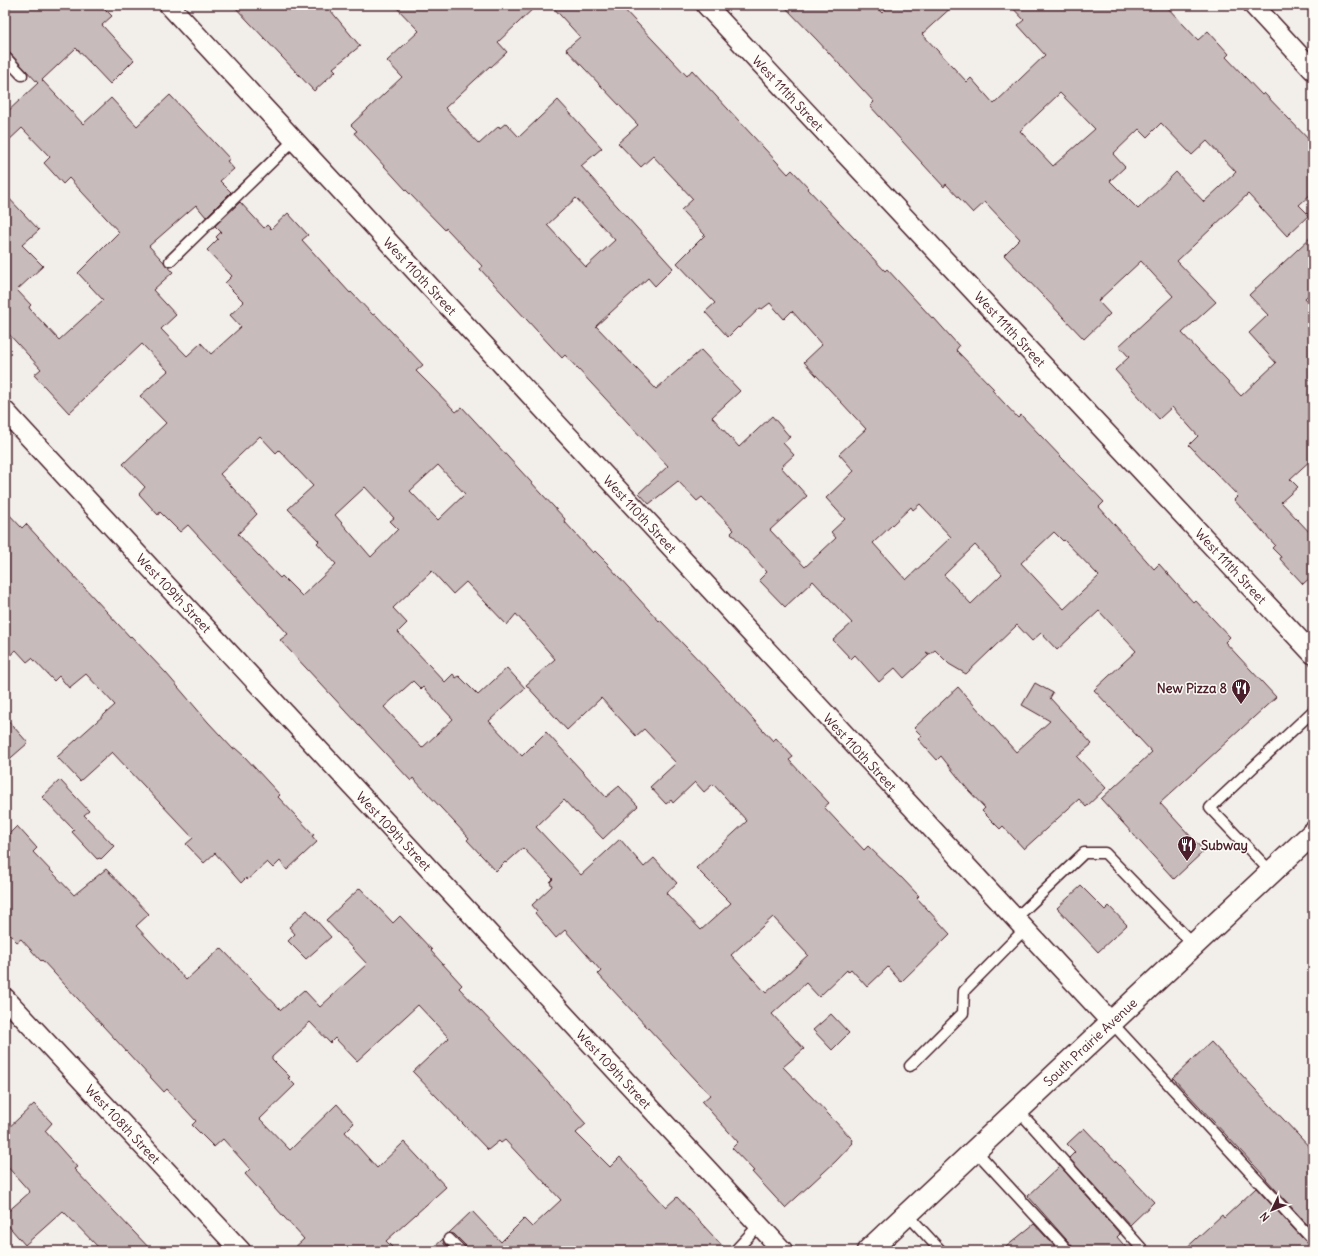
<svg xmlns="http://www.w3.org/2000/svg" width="1318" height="1256" font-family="Delius,sans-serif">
  <rect width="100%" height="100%" fill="#f2efeb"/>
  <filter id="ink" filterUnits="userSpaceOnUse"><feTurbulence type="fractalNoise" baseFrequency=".025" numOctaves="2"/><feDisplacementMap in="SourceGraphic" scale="8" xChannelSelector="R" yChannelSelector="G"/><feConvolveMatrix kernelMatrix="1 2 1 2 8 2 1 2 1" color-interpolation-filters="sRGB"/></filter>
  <g filter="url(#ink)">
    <!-- building -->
    <g fill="#c8bbbb" stroke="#4a1f2b" fill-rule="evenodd">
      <path d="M 5,5 L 101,5 L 112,16 L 102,25 L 134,60 L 110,84 L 76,48 L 42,80 L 83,124 L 111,98 L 137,126 L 170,95 L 230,159 L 227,161 L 234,169 L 220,181 L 231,192 L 206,217 L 196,205 L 149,246 L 173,272 L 153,290 L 176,315 L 161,329 L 187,356 L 201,343 L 211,354 L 241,327 L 230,315 L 244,302 L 225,283 L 232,276 L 207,250 L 218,239 L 216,237 L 221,232 L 215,226 L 240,202 L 264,228 L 267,225 L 271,229 L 288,213 L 308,235 L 302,240 L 350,293 L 351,292 L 373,315 L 375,314 L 423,365 L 416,371 L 430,385 L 456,412 L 462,407 L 565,519 L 564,521 L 593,553 L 595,551 L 609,565 L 608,565 L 659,621 L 660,620 L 713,675 L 773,741 L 776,738 L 793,757 L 789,760 L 829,803 L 824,807 L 864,850 L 868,846 L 900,877 L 901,877 L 919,896 L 917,898 L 950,934 L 901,982 L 888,967 L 867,987 L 851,969 L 848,972 L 847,970 L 819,997 L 806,983 L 772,1014 L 804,1049 L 783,1067 L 853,1140 L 852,1142 L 853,1143 L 836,1161 L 785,1208 L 752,1172 L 754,1171 L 732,1148 L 738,1142 L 702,1102 L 710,1095 L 598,974 L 601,971 L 565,930 L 556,938 L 535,913 L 537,911 L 532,905 L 552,886 L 550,882 L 553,879 L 523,848 L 506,863 L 505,862 L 496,871 L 467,840 L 469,838 L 413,778 L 411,781 L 280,640 L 288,634 L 188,525 L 180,532 L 160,512 L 158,515 L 139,494 L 145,487 L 123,464 L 166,423 L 140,396 L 168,371 L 142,344 L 69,413 L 34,375 L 41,369 L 5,330 L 5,194 L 39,230 L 22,245 L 43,266 L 17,290 L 31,305 L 29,307 L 30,309 L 59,340 L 103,300 L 78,273 L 119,232 L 69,178 L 63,184 L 44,163 L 50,157 L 22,128 L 5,144 L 5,114 L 38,83 L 5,48 ZM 260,436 L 276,453 L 279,450 L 313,486 L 288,509 L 319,541 L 317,543 L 336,564 L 302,596 L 282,576 L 280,578 L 238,534 L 257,514 L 220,474 ZM 438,465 L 465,494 L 438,520 L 410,491 ZM 365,487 L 394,518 L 390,521 L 398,529 L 371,557 L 335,515 ZM 432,571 L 453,594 L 466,582 L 507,625 L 516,614 L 555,659 L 526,685 L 567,730 L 601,698 L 636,736 L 644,729 L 676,763 L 650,787 L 666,804 L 671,800 L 673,803 L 695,782 L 704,792 L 713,784 L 747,821 L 696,868 L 731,903 L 701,930 L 666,893 L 677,883 L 654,858 L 644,867 L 620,839 L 581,875 L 536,827 L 564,800 L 576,813 L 577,812 L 603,839 L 638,806 L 619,786 L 606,797 L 546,732 L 522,756 L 489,721 L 525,688 L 507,668 L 478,695 L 459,676 L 456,678 L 453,674 L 445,682 L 398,632 L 407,623 L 393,608 ZM 413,681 L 421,689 L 423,687 L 453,719 L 422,748 L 384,707 ZM 773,917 L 808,955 L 766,993 L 731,955 Z"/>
      <path d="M 233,5 L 326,5 L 360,46 L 333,68 L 336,71 L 314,91 Z"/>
      <path d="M 394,5 L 537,5 L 498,42 L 507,52 L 491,67 L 490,66 L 445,108 L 479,144 L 499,126 L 500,128 L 506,123 L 519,137 L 558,100 L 602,148 L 581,166 L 673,268 L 655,286 L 648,278 L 596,326 L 656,389 L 701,350 L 740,391 L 712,417 L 739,447 L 772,416 L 790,437 L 783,443 L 794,455 L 781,467 L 807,496 L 770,530 L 805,567 L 836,538 L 831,532 L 845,519 L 826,498 L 854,471 L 839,454 L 866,429 L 804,362 L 822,345 L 792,311 L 784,319 L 770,303 L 762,309 L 760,308 L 739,328 L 738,327 L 728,337 L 705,312 L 715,303 L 677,263 L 705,235 L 681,210 L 693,199 L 653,156 L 641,167 L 618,143 L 638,125 L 566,49 L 580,37 L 551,5 L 620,5 L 687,76 L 692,70 L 788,174 L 792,170 L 809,188 L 808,189 L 885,271 L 887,269 L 933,319 L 934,318 L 959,346 L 956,350 L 994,389 L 992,390 L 1018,418 L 1021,415 L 1104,502 L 1099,507 L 1154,569 L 1159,564 L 1193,602 L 1195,600 L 1230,637 L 1225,642 L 1276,697 L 1160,803 L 1204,851 L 1174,879 L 1101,799 L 1152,752 L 1094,690 L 1136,651 L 1099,611 L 1057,650 L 1041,633 L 1032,641 L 1017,625 L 966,674 L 949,664 L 935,650 L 930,654 L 926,652 L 929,655 L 904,678 L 895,668 L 879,682 L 855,655 L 851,659 L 833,640 L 852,623 L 813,581 L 785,607 L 759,580 L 767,572 L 731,533 L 734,530 L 702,497 L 697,501 L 678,481 L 649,504 L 639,493 L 668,466 L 565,355 L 562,358 L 480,269 L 482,266 L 446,228 L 445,230 L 406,190 L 354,133 L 357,131 L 351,125 L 402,77 L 387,61 L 419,31 ZM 576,198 L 615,240 L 586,267 L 547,225 ZM 920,504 L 951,537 L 906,580 L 873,543 L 911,507 L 913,510 ZM 1054,532 L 1063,541 L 1064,540 L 1099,576 L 1064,609 L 1021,563 ZM 975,545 L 1002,574 L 971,604 L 944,575 Z"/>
      <path d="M 783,5 L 874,5 L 882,13 L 890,5 L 954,5 L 922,34 L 967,82 L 971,78 L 994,104 L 1045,55 L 1018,25 L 1024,20 L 1010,5 L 1165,5 L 1198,40 L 1208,31 L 1229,54 L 1226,57 L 1262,95 L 1264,93 L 1313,144 L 1313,192 L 1299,205 L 1309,215 L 1287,236 L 1248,194 L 1177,261 L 1216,302 L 1182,333 L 1241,396 L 1276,363 L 1249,333 L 1268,315 L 1249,295 L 1313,235 L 1313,291 L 1305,298 L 1313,307 L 1313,458 L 1290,479 L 1298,487 L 1281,502 L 1313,536 L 1313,575 L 1303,584 L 1280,559 L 1281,557 L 1272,548 L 1275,545 L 1234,500 L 1238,496 L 1189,445 L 1198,436 L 1172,407 L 1159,419 L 1115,370 L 1129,357 L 1119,346 L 1173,296 L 1141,261 L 1098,301 L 1110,314 L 1084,339 L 1004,255 L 1020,239 L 985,202 L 973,213 L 946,184 L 944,187 L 870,106 L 874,102 L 817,40 ZM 1060,93 L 1095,129 L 1053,166 L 1020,131 ZM 1161,123 L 1192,155 L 1207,141 L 1236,172 L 1204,202 L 1176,172 L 1138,209 L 1110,181 L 1125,167 L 1113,154 L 1139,129 L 1147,137 Z"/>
      <path d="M 5,510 L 22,528 L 26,524 L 130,637 L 131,636 L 166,673 L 208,722 L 233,749 L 235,748 L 244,756 L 280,795 L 278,797 L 314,835 L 312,836 L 317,842 L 287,870 L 280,861 L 273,868 L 267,862 L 247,880 L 246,878 L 241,883 L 215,853 L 204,863 L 186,844 L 193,838 L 112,752 L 80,781 L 57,757 L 115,705 L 86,674 L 69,688 L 59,676 L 54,681 L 32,658 L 27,662 L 16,650 L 5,660 Z"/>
      <path d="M 1035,683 L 1053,693 L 1050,698 L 1092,744 L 1077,757 L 1106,788 L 1086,807 L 1079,799 L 1024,849 L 1003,826 L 1000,829 L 982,811 L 985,808 L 969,791 L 941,756 L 937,760 L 918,739 L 922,736 L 914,728 L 958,687 L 1016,752 L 1050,721 L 1022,705 Z"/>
      <path d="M 5,717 L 28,743 L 5,763 Z"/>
      <path d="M 60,780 L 89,811 L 84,815 L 114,846 L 101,859 L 100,858 L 97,859 L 72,832 L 74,830 L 42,797 Z"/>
      <path d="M 17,826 L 37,848 L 33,852 L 74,895 L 106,869 L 149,914 L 136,926 L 186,980 L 221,948 L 281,1010 L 304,990 L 320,1007 L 367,964 L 326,920 L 360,888 L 393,923 L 400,916 L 432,950 L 431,951 L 462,985 L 459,988 L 538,1071 L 586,1124 L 576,1133 L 610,1167 L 620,1157 L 666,1207 L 677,1197 L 727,1251 L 467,1251 L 466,1246 L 454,1234 L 449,1233 L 472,1211 L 501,1242 L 524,1219 L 532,1227 L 561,1200 L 505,1140 L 501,1143 L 499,1141 L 488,1150 L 413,1072 L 449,1038 L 418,1005 L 357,1061 L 335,1038 L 330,1043 L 310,1022 L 272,1057 L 272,1059 L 290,1077 L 288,1078 L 295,1085 L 260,1119 L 290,1150 L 337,1104 L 354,1123 L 345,1132 L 377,1168 L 404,1142 L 446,1187 L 386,1241 L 396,1251 L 291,1251 L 304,1239 L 245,1174 L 250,1169 L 223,1139 L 214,1147 L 192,1125 L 196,1121 L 167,1089 L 164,1092 L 42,960 L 41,961 L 21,939 L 17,942 L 5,930 L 5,838 Z"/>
      <path d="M 1081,886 L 1105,910 L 1109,906 L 1127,925 L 1098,952 L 1057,908 Z"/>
      <path d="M 307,910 L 331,937 L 306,959 L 288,941 L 295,934 L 289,927 Z"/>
      <path d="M 831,1014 L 849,1033 L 832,1050 L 813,1030 Z"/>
      <path d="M 1211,1042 L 1313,1151 L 1313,1231 L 1266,1179 L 1266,1178 L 1173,1078 Z"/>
      <path d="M 34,1104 L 52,1123 L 45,1131 L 77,1167 L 74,1169 L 152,1251 L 102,1251 L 63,1211 L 25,1245 L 5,1222 L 5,1214 L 30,1192 L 5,1164 L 5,1131 Z"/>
      <path d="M 1084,1128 L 1154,1202 L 1130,1225 L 1069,1158 L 1075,1152 L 1067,1144 Z"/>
      <path d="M 1060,1166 L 1120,1234 L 1117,1237 L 1129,1251 L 1074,1251 L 1073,1247 L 1028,1196 Z"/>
      <path d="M 1256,1188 L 1305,1241 L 1308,1243 L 1313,1243 L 1313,1251 L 1183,1251 L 1222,1215 L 1224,1218 Z"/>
      <path d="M 1034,1224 L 1059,1251 L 1001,1251 Z"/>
      <path d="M 443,1239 L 444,1244 L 452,1251 L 430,1251 Z"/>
    </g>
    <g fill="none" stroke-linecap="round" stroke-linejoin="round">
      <defs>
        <g id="service">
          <path d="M 5,57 L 22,75"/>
          <path d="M 170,261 L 294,140"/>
          <path d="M 1271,872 L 1210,808 L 1313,711"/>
          <path d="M 1015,919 L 1084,853 L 1105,853 L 1194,945"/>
          <path d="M 1111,1022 L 1310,1237"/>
          <path d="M 910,1066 L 963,1013 L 964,991 L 1025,929"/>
          <path d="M 1018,1110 L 1144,1251"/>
          <path d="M 975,1150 L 1068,1251"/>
          <path d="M 907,1214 L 941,1251"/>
          <path d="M 449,1239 L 461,1251"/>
          <path d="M 735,1251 L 759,1225"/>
        </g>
        <g id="minor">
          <path d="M 169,5 L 1111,1022"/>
          <path d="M 706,5 L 1313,654"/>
          <path d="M 1253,5 L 1313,70"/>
          <path d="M 5,411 L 783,1251"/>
          <path d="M 5,998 L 241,1251"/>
        </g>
        <path id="secondary" d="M 868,1251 L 1313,833"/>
      </defs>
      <!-- service casing -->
      <use href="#service" stroke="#4a1f2b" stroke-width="13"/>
      <!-- minor casing -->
      <use href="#minor" stroke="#4a1f2b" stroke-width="22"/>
      <!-- secondary casing -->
      <use href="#secondary" stroke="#4a1f2b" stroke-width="25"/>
      <!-- service -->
      <use href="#service" stroke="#fdfcf7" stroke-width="10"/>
      <!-- minor -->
      <use href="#minor" stroke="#fdfcf7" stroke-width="19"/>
      <!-- secondary -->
      <use href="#secondary" stroke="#fdfcf7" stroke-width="22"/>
    </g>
  </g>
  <!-- icons -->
  <defs>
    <symbol id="restaurant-pin" viewBox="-11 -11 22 30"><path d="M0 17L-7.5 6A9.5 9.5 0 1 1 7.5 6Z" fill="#4a1f2b" stroke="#fdfcf7"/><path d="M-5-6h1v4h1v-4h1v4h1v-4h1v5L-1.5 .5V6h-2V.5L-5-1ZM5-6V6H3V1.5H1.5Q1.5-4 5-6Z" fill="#fff"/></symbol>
  </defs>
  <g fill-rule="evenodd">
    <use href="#restaurant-pin" x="1230" y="677" width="22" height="30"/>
    <use href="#restaurant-pin" x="1176" y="834" width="22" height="30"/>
  </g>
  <g text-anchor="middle" stroke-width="3" stroke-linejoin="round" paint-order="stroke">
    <!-- street labels -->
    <g font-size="13" fill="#4a1f2b" stroke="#fdfcf7">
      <text transform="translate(788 93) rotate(47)" y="5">West 111th Street</text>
      <text transform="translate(420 276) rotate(47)" y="5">West 110th Street</text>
      <text transform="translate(1010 329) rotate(47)" y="5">West 111th Street</text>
      <text transform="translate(640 514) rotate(47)" y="5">West 110th Street</text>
      <text transform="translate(1231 566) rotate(47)" y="5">West 111th Street</text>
      <text transform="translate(174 593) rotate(47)" y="5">West 109th Street</text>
      <text transform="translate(860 752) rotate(47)" y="5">West 110th Street</text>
      <text transform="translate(394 831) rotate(47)" y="5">West 109th Street</text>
      <text transform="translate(1090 1042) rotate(-43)" y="5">South Prairie Avenue</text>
      <text transform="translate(614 1069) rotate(47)" y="5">West 109th Street</text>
      <text transform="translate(123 1124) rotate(47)" y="5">West 108th Street</text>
    </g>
    <!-- poi labels -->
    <g font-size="13" font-weight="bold" fill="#4a1f2b" stroke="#fdfcf7" text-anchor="end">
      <text x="1227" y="693">New Pizza 8</text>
      <text x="1201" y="850" text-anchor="start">Subway</text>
    </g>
  </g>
  <!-- margin -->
  <rect width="1318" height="1256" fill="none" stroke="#fdfcf7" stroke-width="20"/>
  <rect x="10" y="10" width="1298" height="1236" fill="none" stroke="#4a1f2b" stroke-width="1.5" filter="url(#ink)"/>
  <!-- north arrow -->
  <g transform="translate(1272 1210) rotate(227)" stroke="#fdfcf7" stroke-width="3" paint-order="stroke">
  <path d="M0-3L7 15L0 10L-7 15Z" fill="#4a1f2b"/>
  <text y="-6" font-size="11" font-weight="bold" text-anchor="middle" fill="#4a1f2b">N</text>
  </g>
</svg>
